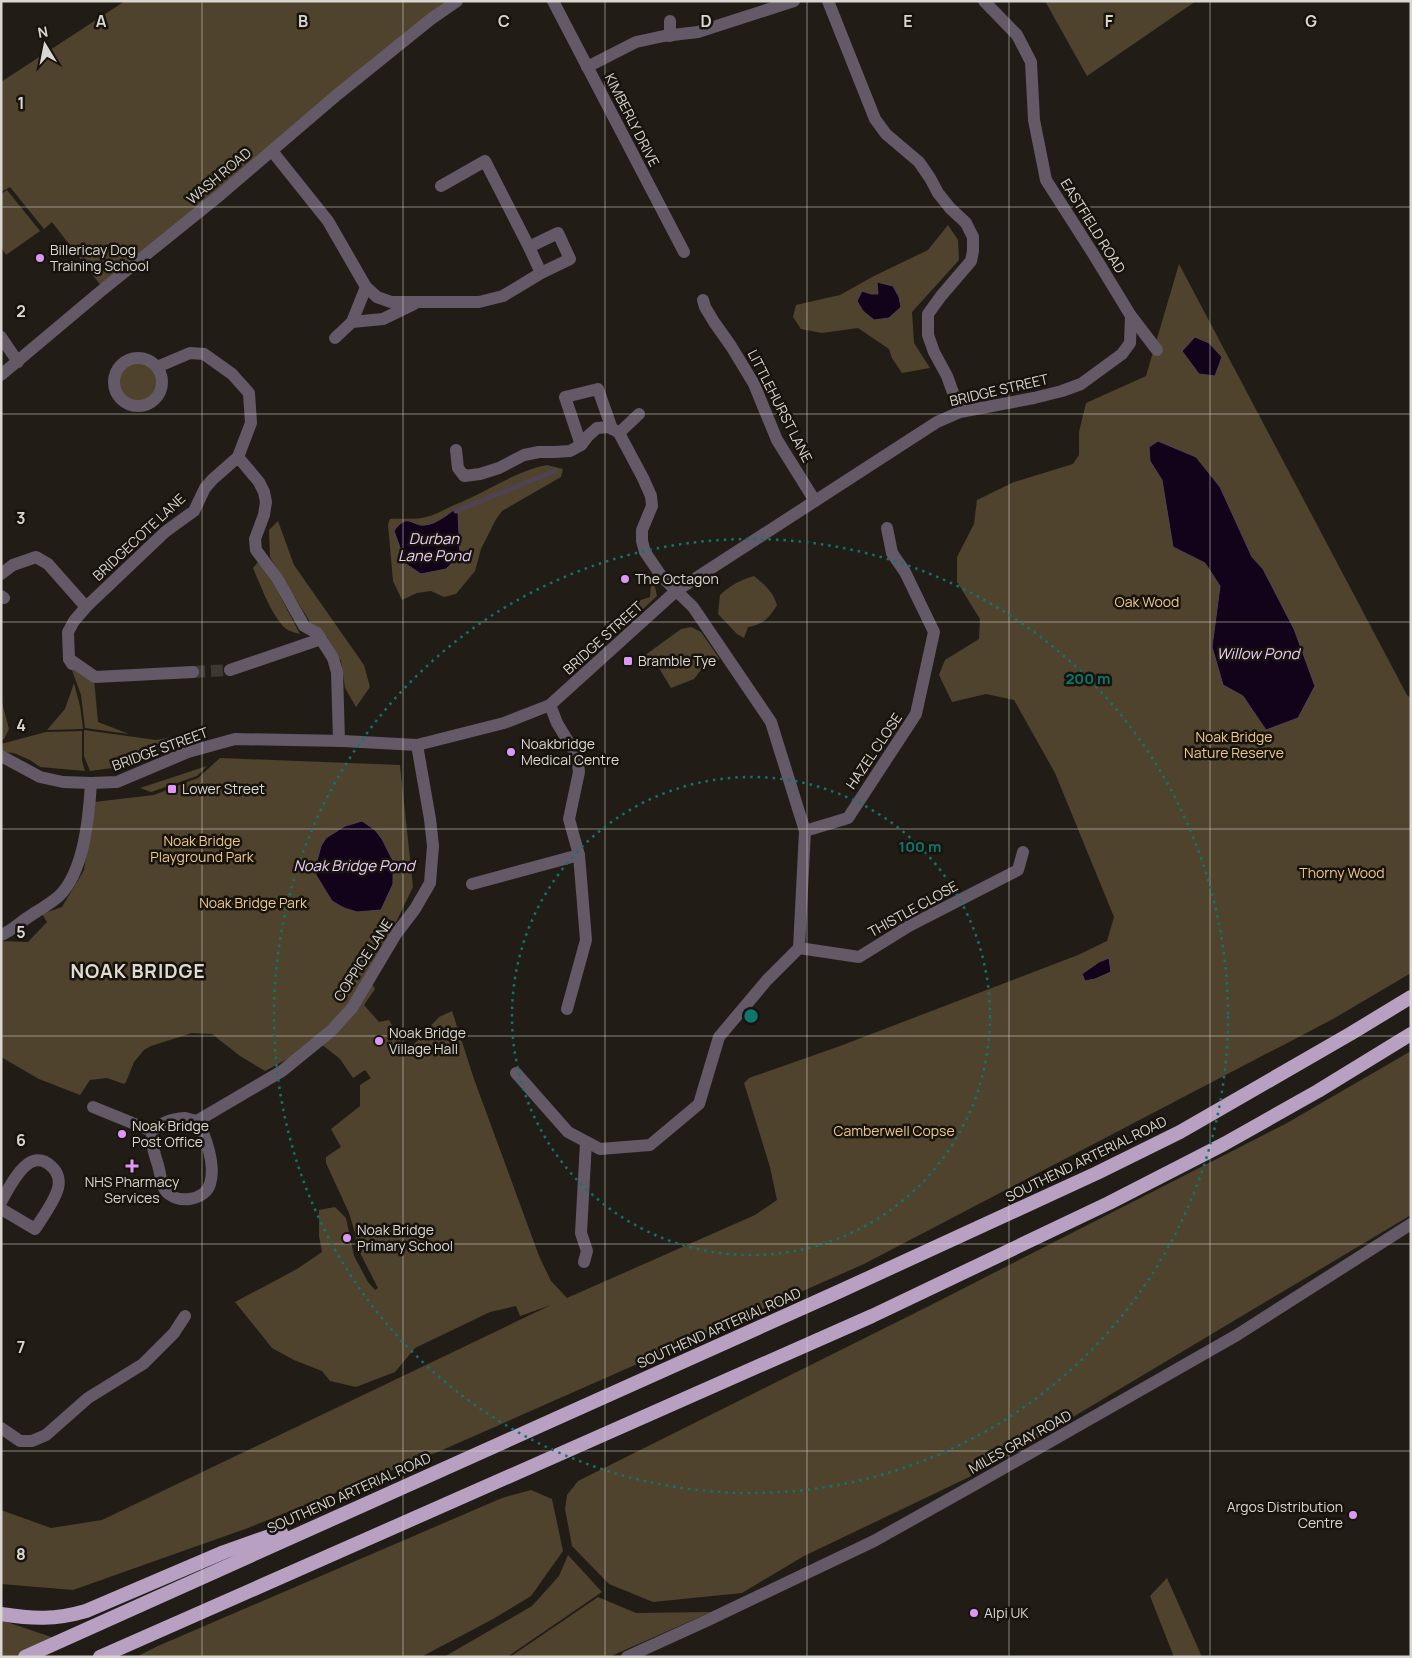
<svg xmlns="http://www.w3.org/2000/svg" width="1412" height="1658" font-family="Manrope,sans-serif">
  <rect width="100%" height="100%" fill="#211d16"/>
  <!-- green -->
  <g fill="#4f432e">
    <path d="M 125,1 L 461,1 L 102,287 L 52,222 L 44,229 L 10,187 L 1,192 L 1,82 Z"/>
    <path d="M 1045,1 L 1196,1 L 1087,76 Z"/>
    <path d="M 7,190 L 40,231 L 6,255 L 1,247 L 1,194 Z"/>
    <path d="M 948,225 L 958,240 L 959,260 L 912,312 L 914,343 L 930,368 L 902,373 L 892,358 L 889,349 L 858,328 L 822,333 L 801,329 L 793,317 L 796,305 L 840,295 L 874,276 L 928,250 Z"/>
    <path d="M 1179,264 L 1407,695 L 1411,698 L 1411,973 L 1333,1019 L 864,1264 L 440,1451 L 248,1528 L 73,1590 L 1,1584 L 1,1510 L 51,1528 L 102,1520 L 551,1305 L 520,1316 L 516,1306 L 490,1312 L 415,1348 L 395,1372 L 356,1387 L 330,1381 L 322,1371 L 294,1360 L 272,1348 L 235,1302 L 297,1269 L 322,1252 L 319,1236 L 319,1210 L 335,1207 L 346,1218 L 354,1256 L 368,1282 L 375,1290 L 378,1288 L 357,1247 L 355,1233 L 349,1213 L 326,1163 L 326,1157 L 341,1147 L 331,1129 L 360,1106 L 360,1085 L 371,1078 L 365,1070 L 353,1078 L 340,1059 L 316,1040 L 306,1049 L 265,1071 L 240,1056 L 212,1034 L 192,1033 L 151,1046 L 144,1050 L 134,1062 L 126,1082 L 124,1084 L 107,1078 L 90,1080 L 80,1095 L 39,1079 L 1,1057 L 1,941 L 28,942 L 47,922 L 42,914 L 62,907 L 84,870 L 94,802 L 154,795 L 198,778 L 220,758 L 400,765 L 413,887 L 369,978 L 375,989 L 364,1005 L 379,1022 L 389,1020 L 407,1052 L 439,1017 L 452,1011 L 474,1079 L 539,1256 L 551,1281 L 567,1298 L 755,1215 L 777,1200 L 770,1167 L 744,1083 L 749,1078 L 840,1046 L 1078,955 L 1107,941 L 1114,917 L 1055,773 L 1014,700 L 986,694 L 952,702 L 939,675 L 945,660 L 979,639 L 980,619 L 957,582 L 957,557 L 974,524 L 977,500 L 1014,482 L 1073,464 L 1079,455 L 1079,432 L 1086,403 L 1146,376 Z"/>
    <circle cx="138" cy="382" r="24"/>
    <path d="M 547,465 L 563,469 L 561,477 L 502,511 L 495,521 L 481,549 L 475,571 L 456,594 L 444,597 L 431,591 L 417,593 L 402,600 L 393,581 L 388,524 L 390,519 C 402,518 415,520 426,517 C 436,515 445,509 454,505 C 485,493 515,471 547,465 Z"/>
    <path d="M 278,521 L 294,565 L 364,665 L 370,687 L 356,707 L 345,688 L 341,661 L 327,637 L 310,622 L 270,557 L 269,530 Z"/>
    <path d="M 258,562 L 270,577 L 300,634 C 296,633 292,632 288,630 C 274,622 260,584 253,568 Z"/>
    <path d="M 648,573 L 654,582 L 657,596 L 628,623 L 632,614 L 632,606 L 638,601 L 650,597 L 651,585 L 648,577 Z"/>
    <path d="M 754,576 C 765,585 773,592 777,605 C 769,618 764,624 748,627 L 744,638 L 737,634 L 718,614 L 720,595 C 731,585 740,580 754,576 Z"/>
    <path d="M 691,627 L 701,632 L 719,658 L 717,664 L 707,662 L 694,679 L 671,688 L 656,663 L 644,656 L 681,629 Z"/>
    <path d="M 69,662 L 94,679 L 98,722 L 129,734 L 85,728 L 81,695 Z"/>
    <path d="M 74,683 L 80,706 L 83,729 L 47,730 L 65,709 Z"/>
    <path d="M 1,699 L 9,729 L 4,739 L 1,740 Z"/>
    <path d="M 84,730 L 156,740 L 204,732 L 127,766 L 90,771 L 84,756 Z"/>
    <path d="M 82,731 L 82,761 L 85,771 L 40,767 L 30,760 L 14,753 L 1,752 L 1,744 L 46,732 Z"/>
    <path d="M 207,766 L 197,776 L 151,792 L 140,788 Z"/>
    <path d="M 1411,1051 L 1411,1215 L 986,1469 L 804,1556 L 742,1593 L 653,1602 L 609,1584 L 572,1546 L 565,1509 L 567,1495 L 578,1481 L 933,1304 L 1287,1123 Z"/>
    <path d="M 531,1490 L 552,1499 L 563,1551 L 531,1596 L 493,1619 L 421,1657 L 136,1657 L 158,1646 L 502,1498 Z"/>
    <path d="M 568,1555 L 602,1592 L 507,1657 L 444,1657 L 532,1606 L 559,1576 Z"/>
    <path d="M 1167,1578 L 1202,1657 L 1174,1657 L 1150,1596 Z"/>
    <path d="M 598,1597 L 636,1613 L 711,1612 L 609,1657 L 510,1657 Z"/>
    <path d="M 1,1620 L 60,1640 L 18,1657 L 1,1657 Z"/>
  </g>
  <!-- water -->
  <g fill="#13031a" stroke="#4f4351">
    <path d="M 877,282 L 893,286 L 899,297 L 901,307 L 889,318 L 874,320 L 863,311 L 857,301 L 862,291 L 871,294 L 878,294 Z"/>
    <path d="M 1195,337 L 1209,343 L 1222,357 L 1215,376 L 1199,374 L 1182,351 Z"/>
    <path d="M 1158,441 L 1196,457 L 1220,487 L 1252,557 L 1263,569 L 1294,629 L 1315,686 L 1298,718 L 1266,730 L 1243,696 L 1223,685 L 1212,647 L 1220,586 L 1205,563 L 1173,547 L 1162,480 L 1150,461 L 1149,447 Z"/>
    <path d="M 454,510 L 458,513 L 460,555 L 446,569 L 421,574 L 406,564 L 394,531 C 408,511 412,527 425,525 C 436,524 445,516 454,510 Z"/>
    <path d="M 362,821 L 375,830 L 382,839 L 393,861 L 393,884 L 381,910 L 357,912 L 344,908 L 332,901 L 316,875 L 317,861 L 321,846 L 326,838 L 345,826 Z"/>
    <path d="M 1109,958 L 1111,972 L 1095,979 L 1085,981 L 1082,974 L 1099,962 Z"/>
  </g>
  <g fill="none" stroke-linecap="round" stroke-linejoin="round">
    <!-- stream -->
    <path stroke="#4f4351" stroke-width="5" d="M 456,511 L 555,471"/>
    <!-- minor-tunnel -->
    <path stroke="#3d3932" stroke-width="12" stroke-dasharray="12 6" stroke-linecap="butt" d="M 193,672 L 230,670"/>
    <!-- minor -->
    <g stroke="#635967" stroke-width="12">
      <path d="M 553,1 L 684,252"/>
      <path d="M 828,1 L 875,119 L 886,134 L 919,162 L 930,178 L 938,193 L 950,208 L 966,223 L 973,237 L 973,251 L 971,261 L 941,296 L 928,314 L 928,335 L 934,352 L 947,376 L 960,412"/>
      <path d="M 670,36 L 670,21"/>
      <path d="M 587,67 L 636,42 L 664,36 L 698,32 L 794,1"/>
      <path d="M 272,151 L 328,221 L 366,287 L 377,297 L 391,302 L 479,302 L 503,296 L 541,273 L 570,259 L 558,233 L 529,247 L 541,273"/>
      <path d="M 441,186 L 485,161 L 529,247"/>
      <path d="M 366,287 L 352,322 L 383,319 L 414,304"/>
      <path d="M 703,300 L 705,307 L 714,322 L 731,346 L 754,384 L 777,440 L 815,501"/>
      <path d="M 1131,316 L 1157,350"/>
      <path d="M 1,337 L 18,362"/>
      <path d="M 335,338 L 352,322"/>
      <circle cx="138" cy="382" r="24"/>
      <path d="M 157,367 L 190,353 L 204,354 L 232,374 L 249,393 L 251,423 L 238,457"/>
      <path d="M 619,433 L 639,414"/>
      <path d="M 581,445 L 565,397 L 598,389 L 612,429"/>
      <path d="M 456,450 L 458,468 L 464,476 L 480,474 L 499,468 L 524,455 L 539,452 L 555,452 L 570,451 L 581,445 L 588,436 L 597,428 L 610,427 L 619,433 L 643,478 L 651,496 L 652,506 L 642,530 L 642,541 L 645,552 L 662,577 L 693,607 L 771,722 L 805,831 L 799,948 L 767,980 L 719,1037 L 699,1104 L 650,1145 L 600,1149 L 568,1132 L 516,1073"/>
      <path d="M 1,574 L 13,565 L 36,557 L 48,564 L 86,607"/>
      <path d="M 1,596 L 4,598"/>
      <path d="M 69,659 L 95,677 L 193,672"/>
      <path d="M 72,664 L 69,659 L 68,632 L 74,621 L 86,607 L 165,532 L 194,511 L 205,488 L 213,479 L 238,457 L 259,482 L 264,492 L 266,502 L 264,515 L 255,539 L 256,550 L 277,578 L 304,626 L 317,633 L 333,658 L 337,672 L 339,741"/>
      <path d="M 230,670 L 321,639"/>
      <path d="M 1,756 L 40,777 L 63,782 L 91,783 L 117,782 L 188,752 L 235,739 L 343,741 L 417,745 L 504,723 L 550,705 L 676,591 L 937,422 L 960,412 L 1034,398 L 1062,391 L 1081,384 L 1122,354 L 1130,343 L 1131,316 L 1092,252 L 1046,180 L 1034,120 L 1031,62 L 1017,35 L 984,1"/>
      <path d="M 805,831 L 848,818 L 916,714 L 934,632 L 905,572 L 892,553 L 887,528"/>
      <path d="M 472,884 L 579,855 L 569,819 L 579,772 L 577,756 L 557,723 L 550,705"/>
      <path d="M 1,935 C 12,931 20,922 30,916 C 39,910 50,904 59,896 C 84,872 89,817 91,783"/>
      <path d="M 799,948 L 859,957 L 909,926 L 1018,870 L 1023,852"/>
      <path d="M 567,1009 L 586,940 L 579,855"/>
      <path d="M 93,1107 L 152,1131"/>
      <path d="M 185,1118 L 197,1121 C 206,1136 216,1166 210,1184 C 205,1201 176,1205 165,1190 C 161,1184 160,1172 158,1165 C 154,1153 151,1143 152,1131 C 162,1122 171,1119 185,1118 Z"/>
      <path d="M 197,1121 L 282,1071 L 331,1031 L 352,1008 L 396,934 L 415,909 L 430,883 L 433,846 L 430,819 L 417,745"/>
      <path d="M 1,1202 C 10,1186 29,1144 52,1167 C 58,1172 60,1181 58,1188 C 55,1201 42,1218 35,1229 L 1,1209"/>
      <path d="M 584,1262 L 587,1251 L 581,1233 L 586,1142"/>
      <path d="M 1,1428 L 20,1441 L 32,1441 L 46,1435 L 88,1398 L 143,1364 L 174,1333 L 185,1316"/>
    </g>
    <!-- tertiary -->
    <g stroke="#635967" stroke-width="12">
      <path d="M 1,375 L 101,291 L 220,195 L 338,94 L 431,19 L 457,1"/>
      <path d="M 627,1657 L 706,1621 L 874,1541 L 981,1481 L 1237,1335 L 1411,1224"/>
    </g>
    <!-- trunk -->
    <g stroke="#b7a0c1" stroke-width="14">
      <path d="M 1,1614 C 33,1619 55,1620 86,1611 L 224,1552 L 281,1532"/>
      <path d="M 25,1657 L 838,1292 L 1097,1173 L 1180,1132 L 1350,1034 L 1411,997"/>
      <path d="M 100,1657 L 872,1316 L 1109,1203 L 1224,1144 L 1318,1091 L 1411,1034"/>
    </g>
  </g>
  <!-- grid -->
  <path fill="none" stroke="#dad7d2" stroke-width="1" stroke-opacity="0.55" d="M 202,1 L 202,1657M 403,1 L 403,1657M 605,1 L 605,1657M 807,1 L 807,1657M 1009,1 L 1009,1657M 1210,1 L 1210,1657M 1,207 L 1411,207M 1,414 L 1411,414M 1,622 L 1411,622M 1,829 L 1411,829M 1,1036 L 1411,1036M 1,1244 L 1411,1244M 1,1451 L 1411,1451"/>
  <!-- distance rings -->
  <g fill="none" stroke="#0f766e" stroke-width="2.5" stroke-dasharray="2.5 5">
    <circle cx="751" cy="1016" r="239"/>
    <circle cx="751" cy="1016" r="477"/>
  </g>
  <!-- markers -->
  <g fill="#db99f5" stroke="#18140d" stroke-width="2">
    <circle cx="40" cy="258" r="5"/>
    <circle cx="625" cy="579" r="5"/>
    <rect x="623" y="656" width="10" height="10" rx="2.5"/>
    <circle cx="511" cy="752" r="5"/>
    <rect x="167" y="784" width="10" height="10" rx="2.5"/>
    <circle cx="379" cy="1041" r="5"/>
    <circle cx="122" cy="1134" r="5"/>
    <path d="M129.5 1158.5h5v5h5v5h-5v5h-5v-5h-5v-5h5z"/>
    <circle cx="347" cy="1238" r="5"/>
    <circle cx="1353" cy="1515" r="5"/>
    <circle cx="974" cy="1613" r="5"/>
  </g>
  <g text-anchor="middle" stroke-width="5" stroke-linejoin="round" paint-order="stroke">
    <!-- street labels -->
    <g font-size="14" fill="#dad7d2" stroke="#18140d">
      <text transform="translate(632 120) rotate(63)" y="5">KIMBERLY DRIVE</text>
      <text transform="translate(219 176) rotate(-40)" y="5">WASH ROAD</text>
      <text transform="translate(1093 226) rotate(58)" y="5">EASTFIELD ROAD</text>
      <text transform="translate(999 390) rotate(-13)" y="5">BRIDGE STREET</text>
      <text transform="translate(780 406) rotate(63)" y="5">LITTLEHURST LANE</text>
      <text transform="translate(139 537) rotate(-43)" y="5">BRIDGECOTE LANE</text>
      <text transform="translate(603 638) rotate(-42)" y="5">BRIDGE STREET</text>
      <text transform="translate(160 749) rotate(-20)" y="5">BRIDGE STREET</text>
      <text transform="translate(874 751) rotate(-56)" y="5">HAZEL CLOSE</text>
      <text transform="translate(913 909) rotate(-29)" y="5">THISTLE CLOSE</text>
      <text transform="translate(363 960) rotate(-57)" y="5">COPPICE LANE</text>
      <text transform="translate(1086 1159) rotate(-26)" y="5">SOUTHEND ARTERIAL ROAD</text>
      <text transform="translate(719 1328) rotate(-24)" y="5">SOUTHEND ARTERIAL ROAD</text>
      <text transform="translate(1020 1442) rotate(-29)" y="5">MILES GRAY ROAD</text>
      <text transform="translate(349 1493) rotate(-24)" y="5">SOUTHEND ARTERIAL ROAD</text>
    </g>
    <!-- poi labels -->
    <g font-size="14" fill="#dad7d2" stroke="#18140d" text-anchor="start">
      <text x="50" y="255">Billericay Dog<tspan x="50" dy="16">Training School</tspan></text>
      <text x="635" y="584">The Octagon</text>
      <text x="638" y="666">Bramble Tye</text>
      <text x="521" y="749">Noakbridge<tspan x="521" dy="16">Medical Centre</tspan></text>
      <text x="182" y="794">Lower Street</text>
      <text x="389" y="1038">Noak Bridge<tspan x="389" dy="16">Village Hall</tspan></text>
      <text x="132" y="1131">Noak Bridge<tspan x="132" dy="16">Post Office</tspan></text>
      <text x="132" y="1187" text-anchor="middle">NHS Pharmacy<tspan x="132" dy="16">Services</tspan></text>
      <text x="357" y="1235">Noak Bridge<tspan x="357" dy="16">Primary School</tspan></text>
      <text x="1343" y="1512" text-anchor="end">Argos Distribution<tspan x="1343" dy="16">Centre</tspan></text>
      <text x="984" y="1618">Alpi UK</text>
    </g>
    <!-- park labels -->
    <g font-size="14" fill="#ecc98c" stroke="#18140d">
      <text x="1147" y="607">Oak Wood</text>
      <text x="1234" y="742">Noak Bridge<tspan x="1234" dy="16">Nature Reserve</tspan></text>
      <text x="202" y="846">Noak Bridge<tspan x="202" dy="16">Playground Park</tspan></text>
      <text x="1342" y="878">Thorny Wood</text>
      <text x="253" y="908">Noak Bridge Park</text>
      <text x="894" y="1136">Camberwell Copse</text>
    </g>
    <!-- water labels -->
    <g font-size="15" font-style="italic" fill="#edcdfa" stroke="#18140d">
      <text x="434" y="544">Durban<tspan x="434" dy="17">Lane Pond</tspan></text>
      <text x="1258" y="659">Willow Pond</text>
      <text x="354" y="871">Noak Bridge Pond</text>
    </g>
    <!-- district labels -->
    <g font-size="19" font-weight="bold" letter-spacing="1" fill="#e1dbd2" stroke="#18140d">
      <text x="138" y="978">NOAK BRIDGE</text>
    </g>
  </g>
  <g font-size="16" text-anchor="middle" font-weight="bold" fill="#dad7d2" stroke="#18140d" stroke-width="5" stroke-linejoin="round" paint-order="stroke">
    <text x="101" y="27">A</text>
    <text x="303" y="27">B</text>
    <text x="504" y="27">C</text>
    <text x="706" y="27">D</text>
    <text x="908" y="27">E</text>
    <text x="1109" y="27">F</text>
    <text x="1311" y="27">G</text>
    <text x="21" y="109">1</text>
    <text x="21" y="317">2</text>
    <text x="21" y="524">3</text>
    <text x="21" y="731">4</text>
    <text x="21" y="938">5</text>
    <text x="21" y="1146">6</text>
    <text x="21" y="1353">7</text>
    <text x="21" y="1560">8</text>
  </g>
  <circle cx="751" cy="1016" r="8" fill="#0f766e" stroke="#18140d" stroke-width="2.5"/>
  <g font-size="15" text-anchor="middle" font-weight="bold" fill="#0f766e" stroke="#18140d" stroke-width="5" stroke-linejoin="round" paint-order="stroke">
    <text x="1088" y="684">200 m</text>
    <text x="920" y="852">100 m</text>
  </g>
  <!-- border -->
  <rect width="1412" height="1658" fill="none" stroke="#dad7d2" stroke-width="5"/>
  <!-- north arrow -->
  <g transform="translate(45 45) rotate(350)" stroke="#18140d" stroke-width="4" paint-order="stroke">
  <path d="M0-4L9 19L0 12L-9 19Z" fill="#dad7d2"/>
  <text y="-8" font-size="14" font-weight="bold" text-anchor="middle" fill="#dad7d2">N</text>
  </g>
</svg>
